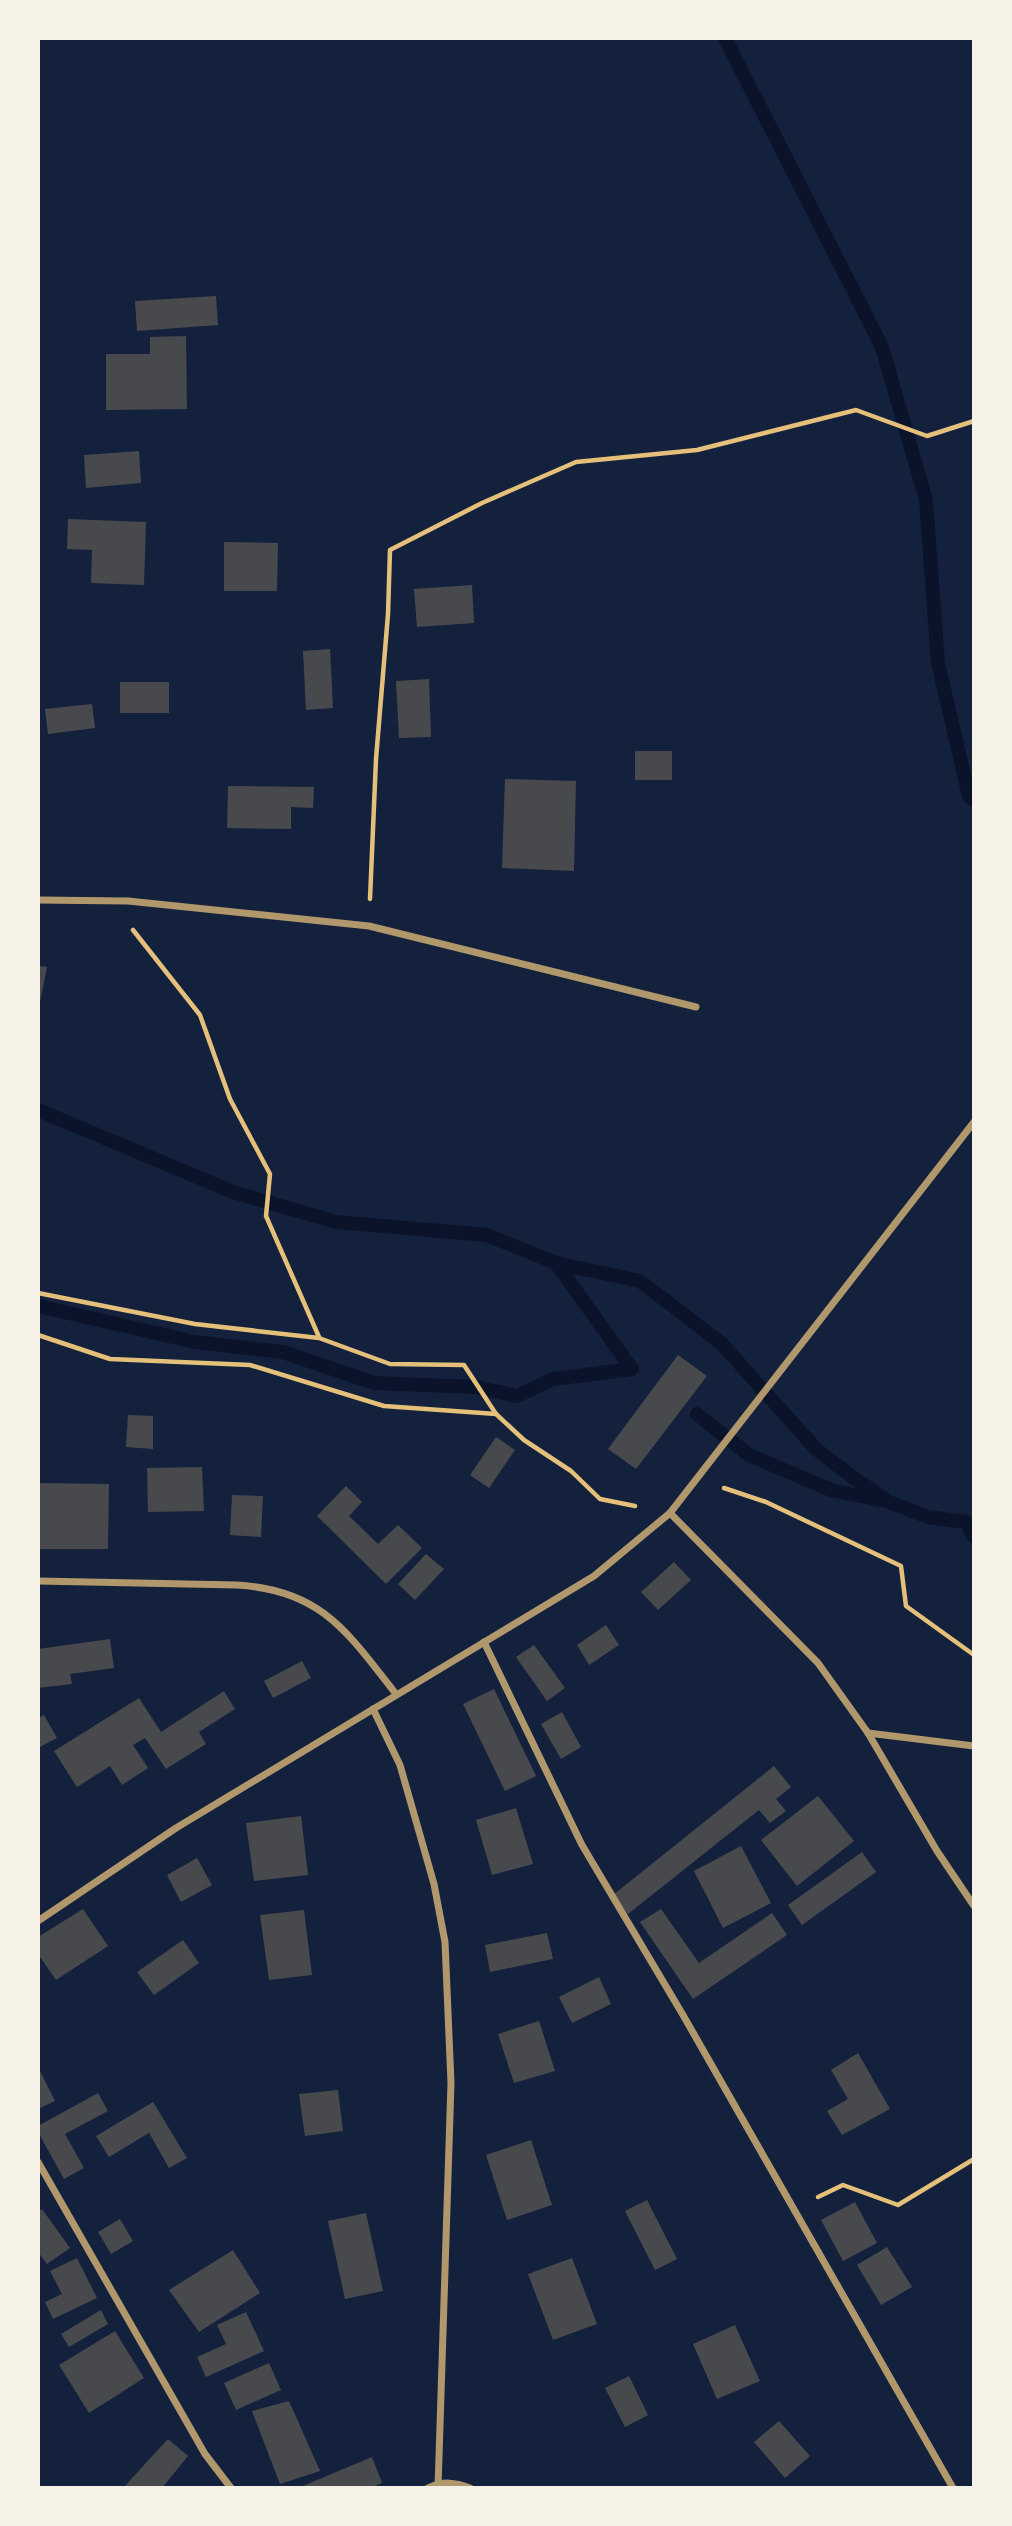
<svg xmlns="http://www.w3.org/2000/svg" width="1012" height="2526" font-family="Merriweather,serif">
  <rect width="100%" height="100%" fill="#14213d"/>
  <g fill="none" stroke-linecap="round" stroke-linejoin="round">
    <!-- stream -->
    <g stroke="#0b132b" stroke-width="14">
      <path d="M 725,38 L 882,347 L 926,500 L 938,663 L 969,796 L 974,800"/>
      <path d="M 38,1110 L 233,1192 L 336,1222 L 487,1235 L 556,1263 L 640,1281 L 721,1343 L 816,1449 L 854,1478 L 889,1502 L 928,1517 L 966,1522 L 974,1537"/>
      <path d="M 38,1306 L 195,1342 L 283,1352 L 374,1383 L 476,1387 L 517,1396 L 553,1379 L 632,1369 L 556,1263"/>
      <path d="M 697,1414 L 749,1455 L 831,1490 L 880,1500"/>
    </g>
  </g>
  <!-- building -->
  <g fill="#48494c">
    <path d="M 216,296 L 218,325 L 137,331 L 135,301 Z"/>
    <path d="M 186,336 L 187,409 L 106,410 L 106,354 L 150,354 L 150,337 Z"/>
    <path d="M 139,451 L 141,483 L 86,488 L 84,455 Z"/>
    <path d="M 68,519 L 146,522 L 144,585 L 91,583 L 92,550 L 67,549 Z"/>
    <path d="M 224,542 L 278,543 L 277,591 L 224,591 Z"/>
    <path d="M 472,585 L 474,623 L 417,627 L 414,589 Z"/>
    <path d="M 330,649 L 333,708 L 306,710 L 303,651 Z"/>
    <path d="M 429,679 L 431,737 L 399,738 L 396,681 Z"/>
    <rect x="120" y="682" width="49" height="31"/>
    <path d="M 92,704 L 95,728 L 48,734 L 45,709 Z"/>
    <rect x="635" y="751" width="37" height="29"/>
    <path d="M 505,779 L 576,781 L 574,871 L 502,868 Z"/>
    <path d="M 228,786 L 314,787 L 313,808 L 291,807 L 291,829 L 227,828 Z"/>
    <path d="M 38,966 L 47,967 L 40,1002 L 38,1002 Z"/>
    <path d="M 678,1355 L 707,1376 L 636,1469 L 608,1449 Z"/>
    <path d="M 128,1415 L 153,1416 L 153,1449 L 126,1447 Z"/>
    <path d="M 496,1437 L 515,1450 L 489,1488 L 470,1475 Z"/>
    <path d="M 202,1467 L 204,1511 L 148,1512 L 147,1468 Z"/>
    <path d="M 38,1483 L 109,1484 L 108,1549 L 38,1549 Z"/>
    <path d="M 346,1486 L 362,1502 L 349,1516 L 378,1544 L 398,1525 L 422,1548 L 386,1584 L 317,1516 Z"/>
    <path d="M 232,1495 L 263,1496 L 261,1537 L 230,1535 Z"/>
    <path d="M 426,1554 L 444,1569 L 415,1600 L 398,1584 Z"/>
    <path d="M 674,1562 L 691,1580 L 658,1610 L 641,1592 Z"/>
    <path d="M 606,1625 L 619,1645 L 589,1665 L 577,1645 Z"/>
    <path d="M 110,1639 L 114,1668 L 70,1674 L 72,1684 L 38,1688 L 38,1649 Z"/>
    <path d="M 534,1645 L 565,1688 L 547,1701 L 516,1657 Z"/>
    <path d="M 302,1661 L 311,1678 L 273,1698 L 264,1681 Z"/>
    <path d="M 494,1689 L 536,1776 L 505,1791 L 463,1704 Z"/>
    <path d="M 224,1691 L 235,1709 L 199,1732 L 206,1744 L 166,1769 L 145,1738 L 133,1745 L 148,1768 L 122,1785 L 110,1766 L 77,1787 L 54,1751 L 139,1698 L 161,1732 Z"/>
    <path d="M 562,1712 L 581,1747 L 561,1759 L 541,1724 Z"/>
    <path d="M 44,1715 L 57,1738 L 38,1748 L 38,1718 Z"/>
    <path d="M 774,1766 L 791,1787 L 776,1799 L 786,1811 L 770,1823 L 759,1810 L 628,1914 L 613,1895 Z"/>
    <path d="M 818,1796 L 854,1841 L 797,1886 L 761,1840 Z"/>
    <path d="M 516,1808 L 533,1864 L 492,1875 L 476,1820 Z"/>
    <path d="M 301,1816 L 308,1875 L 254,1881 L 246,1823 Z"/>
    <path d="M 741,1846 L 771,1903 L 723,1928 L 694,1871 Z"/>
    <path d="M 862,1852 L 876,1872 L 802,1925 L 788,1905 Z"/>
    <path d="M 197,1858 L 212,1885 L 181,1902 L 167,1875 Z"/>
    <path d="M 83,1909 L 108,1946 L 56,1980 L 38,1954 L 38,1937 Z"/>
    <path d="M 661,1909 L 699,1963 L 772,1913 L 787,1935 L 693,1999 L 640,1922 Z"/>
    <path d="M 304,1910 L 312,1975 L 269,1980 L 260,1915 Z"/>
    <path d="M 547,1933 L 553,1959 L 490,1972 L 485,1945 Z"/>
    <path d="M 183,1940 L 199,1963 L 154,1995 L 137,1972 Z"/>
    <path d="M 599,1977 L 611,2004 L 572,2023 L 559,1997 Z"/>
    <path d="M 539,2021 L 555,2071 L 514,2083 L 498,2034 Z"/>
    <path d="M 858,2053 L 890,2109 L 842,2135 L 827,2111 L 848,2099 L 831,2070 Z"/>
    <path d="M 38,2067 L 55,2101 L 38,2109 Z"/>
    <path d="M 338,2090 L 343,2131 L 305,2136 L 299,2094 Z"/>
    <path d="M 98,2093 L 108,2111 L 65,2134 L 84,2168 L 64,2179 L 38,2132 L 38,2126 Z"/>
    <path d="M 153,2102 L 187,2158 L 169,2168 L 149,2133 L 109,2157 L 96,2136 Z"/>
    <path d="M 531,2140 L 552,2205 L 507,2220 L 486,2155 Z"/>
    <path d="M 647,2200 L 677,2259 L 655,2270 L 625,2211 Z"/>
    <path d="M 855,2202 L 877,2243 L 843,2261 L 821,2220 Z"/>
    <path d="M 42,2209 L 70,2248 L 47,2264 L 38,2252 L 38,2212 Z"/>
    <path d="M 366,2213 L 383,2291 L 345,2299 L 328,2221 Z"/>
    <path d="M 120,2219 L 133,2241 L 111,2254 L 98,2232 Z"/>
    <path d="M 887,2247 L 912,2287 L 881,2305 L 857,2265 Z"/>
    <path d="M 233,2250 L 260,2293 L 199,2332 L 169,2290 Z"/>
    <path d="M 77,2258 L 97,2298 L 53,2319 L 45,2302 L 62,2294 L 50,2271 Z"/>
    <path d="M 572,2258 L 597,2324 L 553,2340 L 528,2274 Z"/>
    <path d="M 101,2310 L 108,2324 L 69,2347 L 61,2334 Z"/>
    <path d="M 246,2312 L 264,2351 L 206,2377 L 197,2357 L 226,2344 L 217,2325 Z"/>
    <path d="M 735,2325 L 760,2381 L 717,2399 L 693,2344 Z"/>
    <path d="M 115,2331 L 144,2378 L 89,2413 L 59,2365 Z"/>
    <path d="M 269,2363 L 281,2390 L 236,2410 L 224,2383 Z"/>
    <path d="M 629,2376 L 648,2415 L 625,2427 L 605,2388 Z"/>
    <path d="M 289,2401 L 320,2471 L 280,2484 L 252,2411 Z"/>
    <path d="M 779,2421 L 810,2456 L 785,2478 L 754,2442 Z"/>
    <path d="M 168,2439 L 188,2456 L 162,2488 L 123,2488 Z"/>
    <path d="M 372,2457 L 382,2483 L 370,2488 L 298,2488 Z"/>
  </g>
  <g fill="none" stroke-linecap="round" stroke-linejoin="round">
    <!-- path -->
    <g stroke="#e5c07b" stroke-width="4.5">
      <path d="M 370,899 L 376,759 L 388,614 L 390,550 L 482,503 L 576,462 L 697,450 L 856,410 L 927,436 L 974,421"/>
      <path d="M 133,930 L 200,1015 L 230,1099 L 270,1174 L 266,1216 L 319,1337"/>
      <path d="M 38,1293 L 195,1324 L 319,1338 L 390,1364 L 464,1365 L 496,1414"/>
      <path d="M 38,1335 L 110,1359 L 250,1365 L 384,1406 L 496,1414 L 524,1440 L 571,1471 L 600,1499 L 635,1506"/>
      <path d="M 724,1488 L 766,1502 L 901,1566 L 906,1606 L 974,1655"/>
      <path d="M 818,2197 L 843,2185 L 898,2205 L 974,2159"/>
    </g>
    <!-- minor -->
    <g stroke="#b1986c" stroke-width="7">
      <path d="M 38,900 L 128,901 L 369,926 L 696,1007"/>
      <path d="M 670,1513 L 818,1663 L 868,1733 L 937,1851 L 974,1906"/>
      <path d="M 38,1581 L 237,1585 C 322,1590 348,1633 396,1694"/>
      <path d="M 484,1642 L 582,1845 L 683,2015 L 953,2488"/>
      <path d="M 373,1709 L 400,1765 L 434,1884 L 445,1942 L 451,2083 L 438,2488"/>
      <path d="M 868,1733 L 974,1746"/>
      <path d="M 38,1921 L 176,1828 L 594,1576 L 670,1513 L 974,1122"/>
      <path d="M 38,2162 L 205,2454 L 231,2488"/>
      <path d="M 428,2488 C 443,2481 455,2482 470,2488"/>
    </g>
  </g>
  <!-- border -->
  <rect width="1012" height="2526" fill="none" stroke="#f6f1e7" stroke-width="80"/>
</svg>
